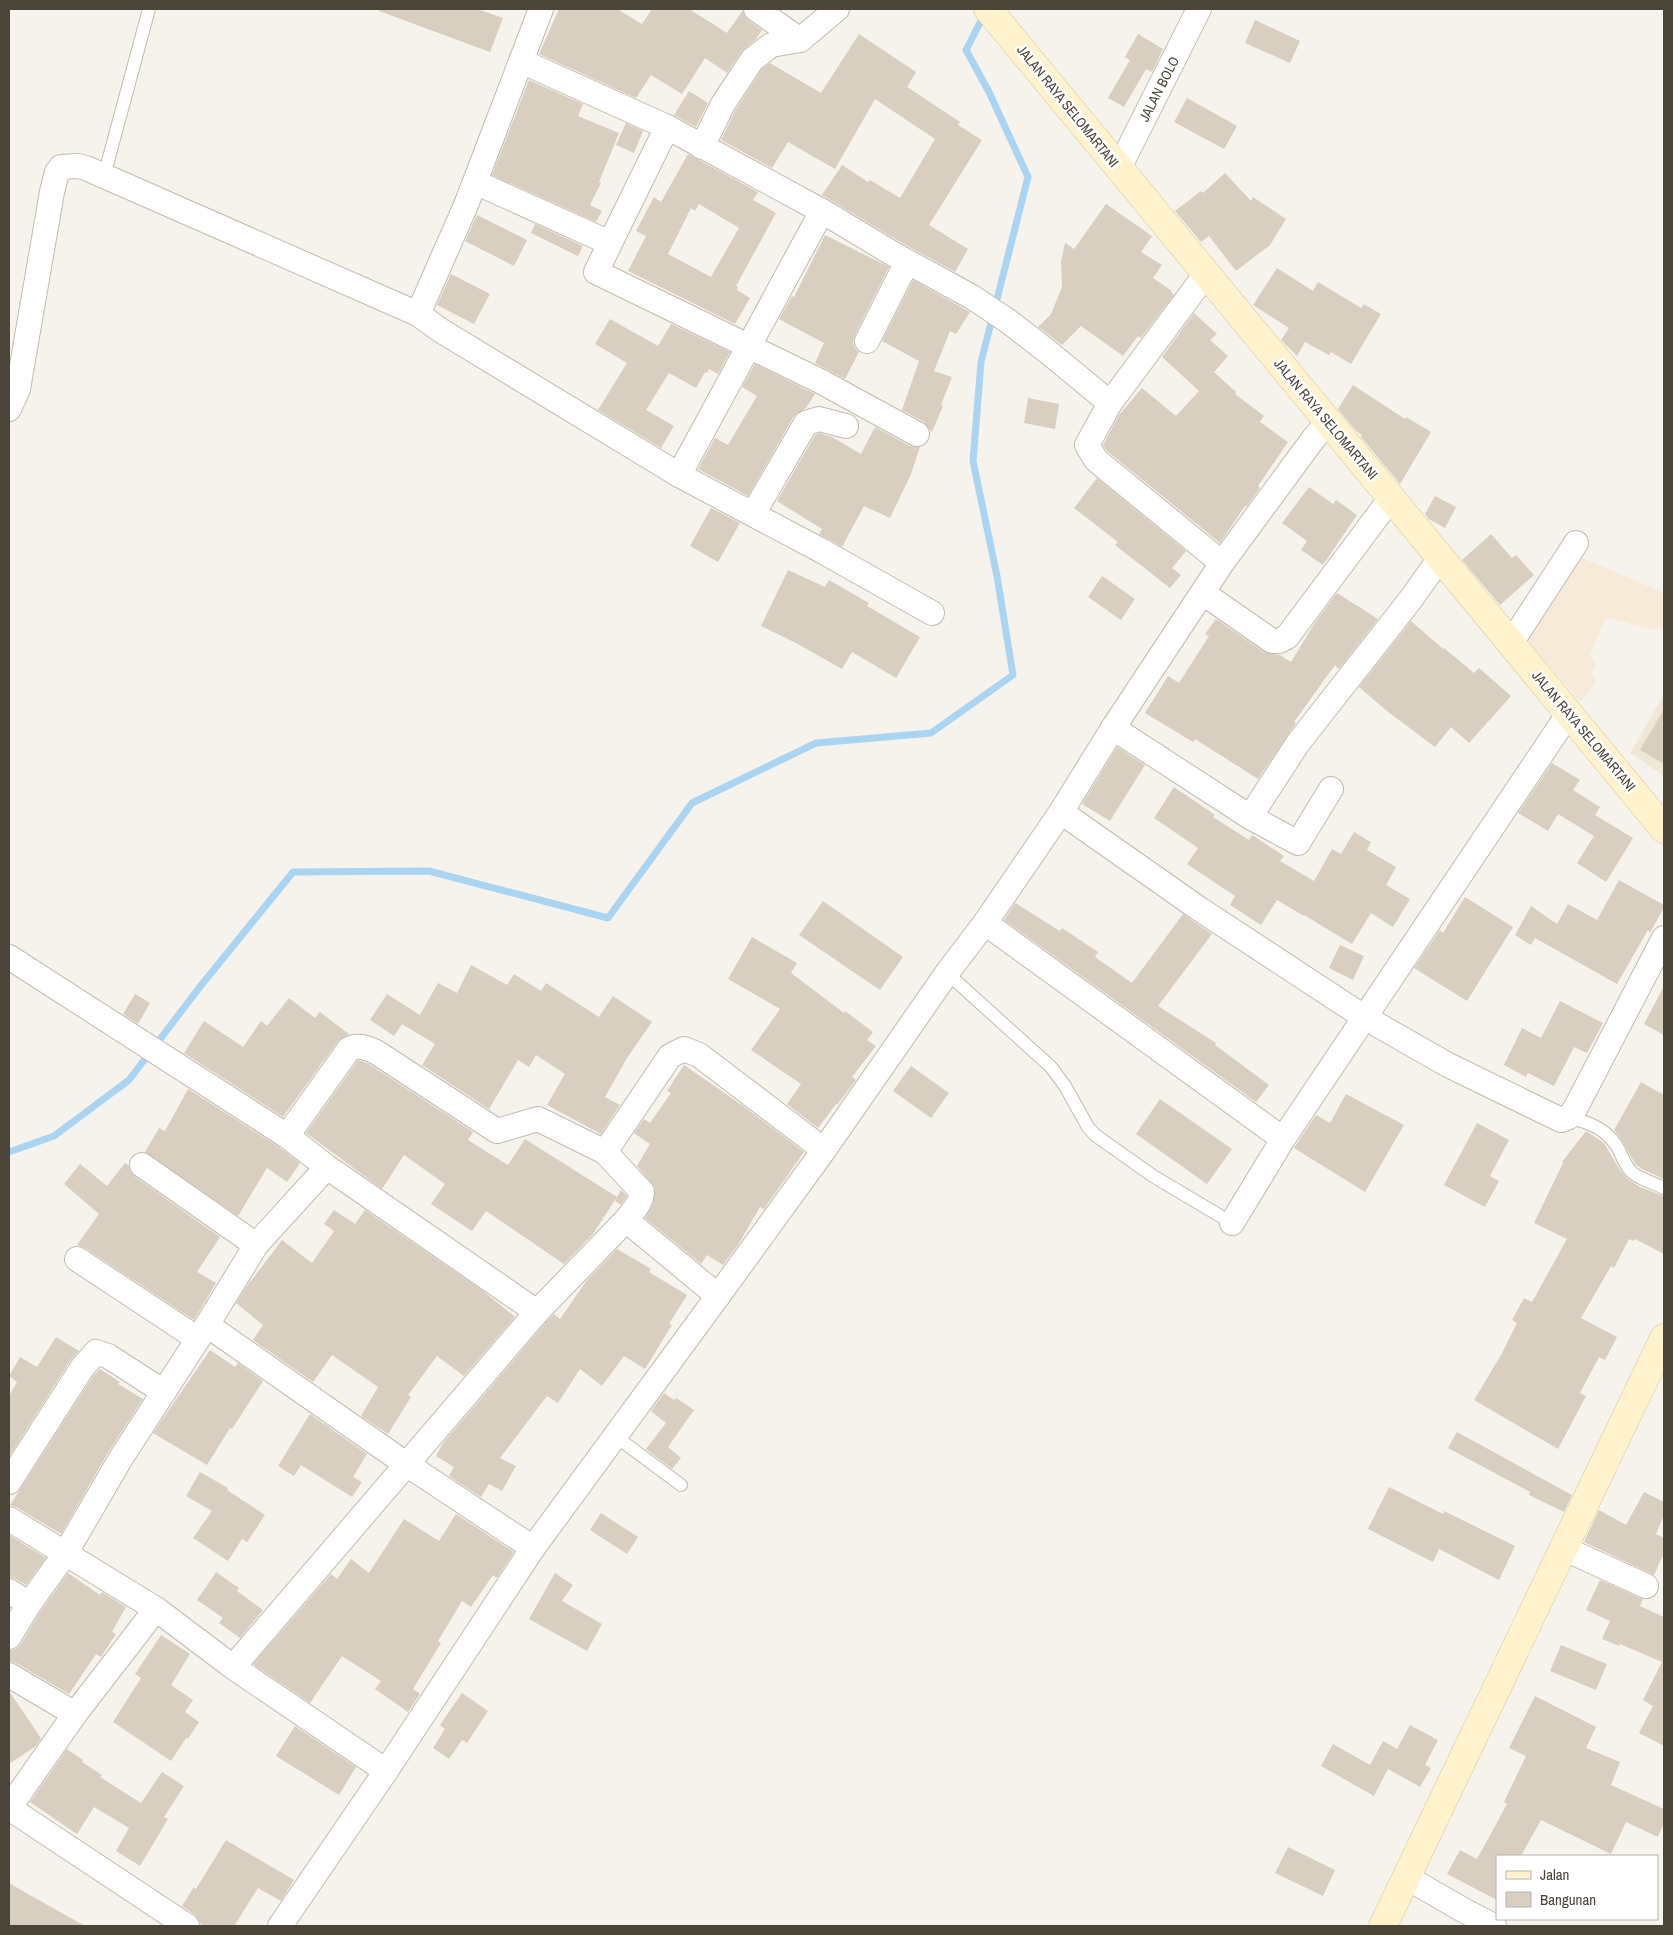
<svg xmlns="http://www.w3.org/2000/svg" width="1673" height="1935" font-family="'Archivo Narrow',sans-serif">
  <rect width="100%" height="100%" fill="#f6f3ec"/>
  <!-- commercial -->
  <path fill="#f7ead8" d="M 1578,556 L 1664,593 L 1664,628 L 1650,629 L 1606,617 L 1590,655 L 1596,664 L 1592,672 L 1596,683 L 1580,701 L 1525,638 Z"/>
  <!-- education -->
  <path fill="#efe8d6" d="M 1664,695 L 1664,776 L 1630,753 Z"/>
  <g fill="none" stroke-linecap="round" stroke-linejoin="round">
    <!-- stream -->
    <path stroke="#a9d4f2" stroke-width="7" d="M 9,1152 L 54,1136 L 129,1080 L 199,988 L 293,872 L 429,871 L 608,918 L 692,803 L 816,743 L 931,733 L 1013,675 L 997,576 L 973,461 L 981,362 L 1028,177 L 989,92 L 966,50 L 985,13"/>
  </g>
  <!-- building -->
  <g fill="#d8cfc1" fill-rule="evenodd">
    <path d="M 379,9 L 477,9 L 503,18 L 490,52 L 379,11 Z"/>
    <path d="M 559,9 L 617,9 L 642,24 L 652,9 L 689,9 L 727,33 L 743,10 L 744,15 L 748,20 L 762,30 L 756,39 L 741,52 L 727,73 L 705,58 L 682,94 L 651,75 L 636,98 L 539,54 Z"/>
    <path d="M 1255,20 L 1300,41 L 1290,63 L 1245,43 Z"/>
    <path d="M 859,34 L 916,72 L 907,87 L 960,122 L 958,125 L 982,140 L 929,225 L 968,249 L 955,272 L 902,243 L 822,195 L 842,165 L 868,182 L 870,180 L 900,198 L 935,139 L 875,99 L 835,169 L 788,142 L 772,168 L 721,140 L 735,111 L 762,69 L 770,63 L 821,93 Z"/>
    <path d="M 1138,34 L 1163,49 L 1152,72 L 1146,69 L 1124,107 L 1108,98 L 1130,60 L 1125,57 Z"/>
    <path d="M 529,80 L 583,104 L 578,116 L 619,133 L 599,182 L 601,183 L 590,205 L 602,211 L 596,222 L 492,175 Z"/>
    <path d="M 689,91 L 708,103 L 696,127 L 674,115 Z"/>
    <path d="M 1187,98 L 1237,126 L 1224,149 L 1174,122 Z"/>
    <path d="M 626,123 L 643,131 L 634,153 L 616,145 Z"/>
    <path d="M 688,154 L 758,192 L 753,200 L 776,213 L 736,286 L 738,287 L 737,290 L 750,298 L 735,324 L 628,271 L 646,236 L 636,231 L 654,197 L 661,202 ZM 699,204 L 739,228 L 711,277 L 668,254 L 691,208 L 695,211 Z"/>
    <path d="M 1225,173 L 1251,201 L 1253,197 L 1286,219 L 1270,245 L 1236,271 L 1209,236 L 1201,242 L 1175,211 L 1201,191 L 1203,193 Z"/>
    <path d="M 1106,204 L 1152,236 L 1141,252 L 1162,265 L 1153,278 L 1172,291 L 1171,292 L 1174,295 L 1141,338 L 1138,336 L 1123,356 L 1081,326 L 1062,345 L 1038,327 L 1051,314 L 1062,287 L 1061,262 L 1065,243 L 1074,249 Z"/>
    <path d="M 477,215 L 527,240 L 514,266 L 465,241 Z"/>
    <path d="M 535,224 L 583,246 L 578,256 L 531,233 Z"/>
    <path d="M 825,235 L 889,267 L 855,335 L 853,342 L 855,348 L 859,352 L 845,379 L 815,363 L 824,343 L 779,319 L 792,296 L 794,297 Z"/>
    <path d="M 1277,268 L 1313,291 L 1318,282 L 1361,308 L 1364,304 L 1381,314 L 1351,364 L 1331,352 L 1329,355 L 1305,342 L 1297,356 L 1281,340 L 1289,328 L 1253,305 Z"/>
    <path d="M 451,274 L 490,294 L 474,324 L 437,305 Z"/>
    <path d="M 913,280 L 970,312 L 956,334 L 950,331 L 934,371 L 952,377 L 941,405 L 943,406 L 932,432 L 924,422 L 902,410 L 919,361 L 882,341 Z"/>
    <path d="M 1194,313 L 1217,334 L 1210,340 L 1228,356 L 1214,372 L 1236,392 L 1235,394 L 1264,416 L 1260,422 L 1288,442 L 1258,486 L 1260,488 L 1247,506 L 1245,506 L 1220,543 L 1107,451 L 1103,445 L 1119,415 L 1142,388 L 1176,416 L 1199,391 L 1162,357 Z"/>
    <path d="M 610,319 L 658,346 L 671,324 L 730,352 L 718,374 L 709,369 L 707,373 L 705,372 L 696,388 L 669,373 L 646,410 L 674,426 L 661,448 L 598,410 L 627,363 L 595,344 Z"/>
    <path d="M 755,364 L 815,394 L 806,408 L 794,416 L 748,496 L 698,469 L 715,438 L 728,445 L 757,396 L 742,387 Z"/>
    <path d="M 1353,385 L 1405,419 L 1406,417 L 1431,432 L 1400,484 L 1361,437 L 1362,435 L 1356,431 L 1338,409 Z"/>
    <path d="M 1028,398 L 1059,404 L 1055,429 L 1024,423 Z"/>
    <path d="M 875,427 L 910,446 L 920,447 L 911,474 L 890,518 L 864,506 L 842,547 L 819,534 L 822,529 L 777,501 L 815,435 L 819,433 L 832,437 L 861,454 Z"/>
    <path d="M 1097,478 L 1186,551 L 1172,568 L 1181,575 L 1170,588 L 1115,545 L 1118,542 L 1074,508 Z"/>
    <path d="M 1309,487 L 1333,504 L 1336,500 L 1357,515 L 1323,565 L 1301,550 L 1307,541 L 1282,523 Z"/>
    <path d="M 1435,496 L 1456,507 L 1445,528 L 1429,519 L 1425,514 Z"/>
    <path d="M 711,508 L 740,523 L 718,562 L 690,546 Z"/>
    <path d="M 1491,534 L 1512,558 L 1516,555 L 1534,575 L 1500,605 L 1462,560 Z"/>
    <path d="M 788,570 L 825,587 L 829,580 L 869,603 L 867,606 L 920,637 L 896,678 L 852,652 L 842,669 L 796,643 L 761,626 Z"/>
    <path d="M 1102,576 L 1135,599 L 1121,620 L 1088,597 Z"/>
    <path d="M 1337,593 L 1378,619 L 1339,669 L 1335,665 L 1294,722 L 1296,723 L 1258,779 L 1195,739 L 1193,742 L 1145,713 L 1168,676 L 1179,683 L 1209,636 L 1205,634 L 1216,619 L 1264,652 L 1280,655 L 1291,662 L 1316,621 Z"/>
    <path d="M 1411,621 L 1443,649 L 1444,648 L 1474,673 L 1479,668 L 1511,696 L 1469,743 L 1451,727 L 1435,747 L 1387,711 L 1359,687 Z"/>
    <path d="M 1664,709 L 1664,764 L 1640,750 Z"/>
    <path d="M 1117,747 L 1145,765 L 1110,821 L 1082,804 Z"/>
    <path d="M 1552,763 L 1580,780 L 1573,790 L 1600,807 L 1595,815 L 1633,838 L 1606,882 L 1577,863 L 1594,836 L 1558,814 L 1548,831 L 1518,813 Z"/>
    <path d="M 1174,787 L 1215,815 L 1213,817 L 1249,840 L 1252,835 L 1284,856 L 1280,861 L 1314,881 L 1332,849 L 1341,854 L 1354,832 L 1371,842 L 1367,850 L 1396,867 L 1386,885 L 1410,899 L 1393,927 L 1371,913 L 1352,944 L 1304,915 L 1304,916 L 1277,900 L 1261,925 L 1230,905 L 1235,896 L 1187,864 L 1198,848 L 1154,818 Z"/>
    <path d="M 1619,880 L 1664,905 L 1664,907 L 1650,933 L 1648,930 L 1617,984 L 1535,938 L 1531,945 L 1515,935 L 1531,906 L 1557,924 L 1568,904 L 1597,920 Z"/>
    <path d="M 1465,897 L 1513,927 L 1467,1001 L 1414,968 L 1440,930 L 1443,933 Z"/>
    <path d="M 823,901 L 903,957 L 880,990 L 799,935 Z"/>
    <path d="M 1015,903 L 1060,931 L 1062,928 L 1098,952 L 1095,957 L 1132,983 L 1183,914 L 1212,934 L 1158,1006 L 1216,1043 L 1215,1045 L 1269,1085 L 1256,1102 L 1004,920 Z"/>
    <path d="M 752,937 L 797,963 L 791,973 L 844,1013 L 845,1011 L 873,1032 L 867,1040 L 876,1046 L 852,1077 L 856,1080 L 837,1105 L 836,1104 L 818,1128 L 787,1104 L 801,1084 L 751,1050 L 780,1009 L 728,979 Z"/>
    <path d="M 1340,945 L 1364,956 L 1353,980 L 1329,968 Z"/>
    <path d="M 471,965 L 507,985 L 514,974 L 541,991 L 546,983 L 599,1017 L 613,996 L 652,1022 L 627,1058 L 605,1097 L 620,1105 L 601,1134 L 547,1105 L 565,1074 L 536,1055 L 529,1067 L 518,1060 L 489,1109 L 422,1065 L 435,1044 L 402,1024 L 394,1036 L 370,1020 L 387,994 L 420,1015 L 438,983 L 457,993 Z"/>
    <path d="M 1664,986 L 1664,1035 L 1644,1024 Z"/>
    <path d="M 135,994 L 150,1003 L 138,1024 L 123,1014 Z"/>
    <path d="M 289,998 L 315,1018 L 320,1012 L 349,1034 L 338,1041 L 283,1117 L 184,1053 L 204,1021 L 243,1047 L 261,1021 L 267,1026 Z"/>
    <path d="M 1560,1001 L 1603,1023 L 1587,1053 L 1574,1047 L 1554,1086 L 1528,1073 L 1526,1077 L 1504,1065 L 1522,1028 L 1541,1038 Z"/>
    <path d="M 358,1060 L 369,1064 L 473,1132 L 468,1140 L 508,1165 L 525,1139 L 617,1197 L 621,1190 L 627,1196 L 621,1205 L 615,1201 L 617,1197 L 593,1234 L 564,1264 L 486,1211 L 472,1231 L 431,1204 L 445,1184 L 404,1155 L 382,1189 L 306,1133 Z"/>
    <path d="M 684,1065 L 746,1108 L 804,1152 L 764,1209 L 760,1207 L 738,1245 L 723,1265 L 707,1255 L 701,1264 L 645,1218 L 653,1204 L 655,1188 L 637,1166 L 650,1144 L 634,1133 L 644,1119 L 650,1123 L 671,1093 L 667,1091 Z"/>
    <path d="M 911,1066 L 949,1093 L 931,1118 L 893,1091 Z"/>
    <path d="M 1641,1082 L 1664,1095 L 1664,1179 L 1644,1170 L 1636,1165 L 1621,1139 L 1614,1130 Z"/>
    <path d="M 188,1089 L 279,1147 L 300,1163 L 287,1182 L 267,1168 L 238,1216 L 145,1152 L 159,1128 L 165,1131 Z"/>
    <path d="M 1346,1094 L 1404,1125 L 1365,1192 L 1294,1148 L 1316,1115 L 1330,1123 Z"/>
    <path d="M 1160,1099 L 1232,1149 L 1207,1184 L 1136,1134 Z"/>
    <path d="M 1477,1123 L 1509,1140 L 1490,1176 L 1499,1181 L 1485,1207 L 1444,1185 Z"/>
    <path d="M 1586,1131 L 1604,1143 L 1620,1170 L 1628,1179 L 1640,1187 L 1664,1196 L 1664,1254 L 1635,1239 L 1633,1241 L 1629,1239 L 1614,1268 L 1611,1266 L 1581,1318 L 1617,1337 L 1605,1360 L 1599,1357 L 1580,1393 L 1586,1396 L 1558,1449 L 1474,1400 L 1501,1355 L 1517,1323 L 1512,1320 L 1524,1298 L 1532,1302 L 1567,1239 L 1534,1223 L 1563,1163 L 1562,1162 Z"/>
    <path d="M 125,1163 L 129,1166 L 130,1171 L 134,1176 L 220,1237 L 197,1272 L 216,1283 L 194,1320 L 85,1248 L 77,1245 L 99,1214 L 64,1184 L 80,1164 L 107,1186 Z"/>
    <path d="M 334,1210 L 355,1224 L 365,1210 L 482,1290 L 515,1317 L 464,1376 L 437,1356 L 408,1395 L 411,1397 L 388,1434 L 361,1416 L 378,1387 L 332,1355 L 313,1382 L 253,1340 L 263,1325 L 236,1303 L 250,1281 L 251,1281 L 282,1240 L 312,1263 L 334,1231 L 324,1224 Z"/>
    <path d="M 617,1249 L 651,1269 L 649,1272 L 687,1295 L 669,1324 L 672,1325 L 645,1369 L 624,1356 L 602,1386 L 580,1369 L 558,1403 L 547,1396 L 500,1458 L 516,1466 L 502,1491 L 489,1484 L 481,1497 L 449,1476 L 454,1467 L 436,1456 L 443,1443 L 547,1321 L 554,1314 L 560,1319 L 587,1280 Z"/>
    <path d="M 56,1337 L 79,1351 L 70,1361 L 9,1457 L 9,1396 L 17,1382 L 9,1376 L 20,1357 L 37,1367 Z"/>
    <path d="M 210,1350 L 235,1367 L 238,1363 L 263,1381 L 232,1429 L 230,1428 L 207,1465 L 153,1433 Z"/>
    <path d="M 100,1369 L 120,1382 L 118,1384 L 143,1399 L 109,1451 L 61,1534 L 16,1507 L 10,1505 L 93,1376 Z"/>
    <path d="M 664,1393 L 674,1400 L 676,1398 L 694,1410 L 668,1447 L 681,1458 L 672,1469 L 646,1449 L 666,1423 L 651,1411 Z"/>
    <path d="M 310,1414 L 367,1454 L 353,1477 L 362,1482 L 352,1497 L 301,1465 L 294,1476 L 278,1466 Z"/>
    <path d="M 1457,1432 L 1572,1495 L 1564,1512 L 1529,1495 L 1530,1492 L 1448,1448 Z"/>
    <path d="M 200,1472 L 228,1488 L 227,1490 L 265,1515 L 247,1542 L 242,1539 L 228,1561 L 193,1538 L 212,1511 L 186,1496 Z"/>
    <path d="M 1389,1487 L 1443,1514 L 1444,1511 L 1515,1546 L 1499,1580 L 1439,1549 L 1433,1562 L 1368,1529 Z"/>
    <path d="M 1644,1492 L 1664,1502 L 1664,1515 L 1656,1534 L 1664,1538 L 1664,1553 L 1654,1575 L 1584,1542 L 1599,1510 L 1626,1525 Z"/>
    <path d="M 601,1513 L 638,1537 L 627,1554 L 590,1530 Z"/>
    <path d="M 456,1514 L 514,1552 L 497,1578 L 493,1575 L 471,1607 L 462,1601 L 438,1641 L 441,1643 L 413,1689 L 420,1694 L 408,1712 L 375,1689 L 381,1681 L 342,1656 L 310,1703 L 253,1664 L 331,1574 L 337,1579 L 351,1559 L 369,1573 L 404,1519 L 439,1541 Z"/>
    <path d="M 9,1535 L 46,1558 L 26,1585 L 16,1579 L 9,1577 Z"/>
    <path d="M 216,1572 L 239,1588 L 237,1591 L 263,1610 L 240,1638 L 219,1623 L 223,1618 L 197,1600 Z"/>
    <path d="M 68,1573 L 100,1595 L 102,1592 L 126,1607 L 112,1632 L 116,1634 L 101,1657 L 96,1654 L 69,1694 L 16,1663 L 9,1661 L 9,1651 L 16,1649 L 21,1644 L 40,1612 Z"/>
    <path d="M 555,1573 L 573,1585 L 562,1601 L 602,1624 L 587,1651 L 529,1619 Z"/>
    <path d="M 1600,1580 L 1643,1599 L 1640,1606 L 1664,1617 L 1664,1746 L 1639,1733 L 1653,1706 L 1643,1700 L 1662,1662 L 1620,1644 L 1619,1646 L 1602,1639 L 1610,1621 L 1586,1610 Z"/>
    <path d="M 161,1635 L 190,1654 L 171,1685 L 193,1700 L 185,1712 L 199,1722 L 188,1739 L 186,1738 L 171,1761 L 113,1722 L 141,1678 L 135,1674 Z"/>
    <path d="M 1561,1645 L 1607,1664 L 1596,1690 L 1550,1671 Z"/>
    <path d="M 9,1691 L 41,1738 L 36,1746 L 9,1764 Z"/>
    <path d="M 462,1693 L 488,1711 L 467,1743 L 462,1740 L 449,1759 L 433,1748 L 445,1729 L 440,1725 Z"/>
    <path d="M 1535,1696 L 1596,1727 L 1586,1748 L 1620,1762 L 1611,1785 L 1664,1809 L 1664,1823 L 1658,1837 L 1626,1822 L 1611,1854 L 1541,1820 L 1521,1856 L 1497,1856 L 1497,1900 L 1447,1874 L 1460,1850 L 1477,1859 L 1507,1804 L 1504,1802 L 1526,1756 L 1509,1748 Z"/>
    <path d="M 1410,1725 L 1438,1740 L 1425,1765 L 1431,1768 L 1420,1787 L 1388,1769 L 1374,1796 L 1321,1766 L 1333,1744 L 1370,1765 L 1383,1741 L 1397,1749 Z"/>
    <path d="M 295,1726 L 356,1767 L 339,1795 L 276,1756 Z"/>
    <path d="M 67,1749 L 83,1760 L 82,1762 L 102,1775 L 100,1777 L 141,1803 L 162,1772 L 184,1786 L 164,1817 L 168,1819 L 140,1866 L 116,1851 L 129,1828 L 94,1807 L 77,1834 L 30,1802 Z"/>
    <path d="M 226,1840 L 294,1880 L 281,1901 L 258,1888 L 234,1926 L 202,1926 L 195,1915 L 182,1906 L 194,1887 L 196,1889 Z"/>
    <path d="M 1288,1847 L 1335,1870 L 1323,1896 L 1275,1873 Z"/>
    <path d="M 9,1883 L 28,1894 L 85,1926 L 9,1926 Z"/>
  </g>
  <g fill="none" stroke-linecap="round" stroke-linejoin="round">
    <defs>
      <g id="lane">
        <path d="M 104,176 L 149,9"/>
        <path d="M 947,973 L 1051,1067 L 1065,1086 L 1088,1127 L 1095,1135 L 1153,1176 L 1232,1223"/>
        <path d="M 1569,1117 C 1590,1123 1608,1129 1619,1150 C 1623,1158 1626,1168 1633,1173 C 1641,1180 1655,1183 1664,1188"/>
        <path d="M 615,1436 L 681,1485"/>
      </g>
      <g id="street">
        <path d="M 756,9 L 800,40"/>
        <path d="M 521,61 L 667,127 L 822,211 L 895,255 L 972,297 L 1008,321 L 1048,352 L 1110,403 L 1087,445 L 1096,460 L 1222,563"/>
        <path d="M 667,127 L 596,272 L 820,381 L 917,434"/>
        <path d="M 702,147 L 723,104 L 752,60 L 771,45 L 800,40 L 837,9"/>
        <path d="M 1119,168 L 1199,9"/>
        <path d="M 475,182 L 610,243"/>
        <path d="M 418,314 L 440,330 L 679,475 L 822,551 L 932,613"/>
        <path d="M 867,341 L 907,262"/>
        <path d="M 1110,403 L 1206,274"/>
        <path d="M 9,409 L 18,389 L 52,192 L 57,172 L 61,167 L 78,166 L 86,168 L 418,314 L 466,205 L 541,9"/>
        <path d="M 679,475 L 822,211"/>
        <path d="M 753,514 L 806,423 L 819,419 L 846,426"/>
        <path d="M 1203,593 L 1272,641 L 1279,641 L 1287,637 L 1391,498"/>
        <path d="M 1511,643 L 1576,543"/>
        <path d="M 1113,728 L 1250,817 L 1298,843 L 1331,789"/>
        <path d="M 1061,812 L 1198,908 L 1364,1017 L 1448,1065 L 1561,1120 L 1569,1117 L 1575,1109 L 1664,938"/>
        <path d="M 1250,817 L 1298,743 L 1411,599 L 1440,558"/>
        <path d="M 985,923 L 1283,1139"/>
        <path d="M 9,957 L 287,1136 L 327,1167 L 537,1312"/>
        <path d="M 287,1136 L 349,1049 C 358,1044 367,1048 376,1052 L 497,1131 L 538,1119 L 605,1152"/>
        <path d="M 142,1165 L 256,1245"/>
        <path d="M 626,1220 L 718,1296"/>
        <path d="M 1232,1223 L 1283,1139 L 1569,713"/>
        <path d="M 77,1259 L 198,1339"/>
        <path d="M 207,1325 L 256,1245 L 327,1167"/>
        <path d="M 9,1482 L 82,1368 L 96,1352 L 108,1356 L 164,1392"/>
        <path d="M 9,1519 L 156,1609 L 233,1667 L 386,1771"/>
        <path d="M 1563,1548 L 1646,1586"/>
        <path d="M 9,1591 L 29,1604"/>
        <path d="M 9,1637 L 29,1604 L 65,1554 L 121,1458 L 207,1325 L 406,1464 L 533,1548"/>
        <path d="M 233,1667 L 537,1312 L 626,1220 C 632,1212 642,1202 642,1192 L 605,1152 L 670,1056 L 684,1049 L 699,1055 L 824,1150"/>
        <path d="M 9,1675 L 75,1714"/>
        <path d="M 9,1808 L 75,1714 L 156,1609"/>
        <path d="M 9,1808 L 187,1926"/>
        <path d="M 1406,1877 L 1463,1910 L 1494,1926"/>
        <path d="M 280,1926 L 386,1771 L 533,1548 L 718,1296 L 824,1150 L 947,973 L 985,923 L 1061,812 L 1113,728 L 1222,563 L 1314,438 L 1328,422"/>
      </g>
      <g id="secondary">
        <path d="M 988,9 L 1664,829"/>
        <path d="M 1383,1926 L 1664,1338"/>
      </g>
    </defs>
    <!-- lane casing -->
    <use href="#lane" stroke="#c2bbae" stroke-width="14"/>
    <!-- street casing -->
    <use href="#street" stroke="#c2bbae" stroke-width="26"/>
    <!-- secondary casing -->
    <use href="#secondary" stroke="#d6c79b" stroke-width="29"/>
    <!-- lane -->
    <use href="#lane" stroke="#fff" stroke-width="12"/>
    <!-- street -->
    <use href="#street" stroke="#fff" stroke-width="24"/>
    <!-- secondary -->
    <use href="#secondary" stroke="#fff3cd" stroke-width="28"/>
  </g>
  <g text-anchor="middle" stroke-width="5" stroke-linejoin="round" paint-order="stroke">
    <!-- street labels -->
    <g font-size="14" fill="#4b4439" stroke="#fff">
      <text transform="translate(1159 89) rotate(-63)" y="5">JALAN BOLO</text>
      <text transform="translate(1068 106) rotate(51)" y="5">JALAN RAYA SELOMARTANI</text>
      <text transform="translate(1326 419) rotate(50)" y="5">JALAN RAYA SELOMARTANI</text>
      <text transform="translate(1584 731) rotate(50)" y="5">JALAN RAYA SELOMARTANI</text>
    </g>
  </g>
  <!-- border -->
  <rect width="1673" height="1935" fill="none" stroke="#4b4439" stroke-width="20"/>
  <!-- legend -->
  <rect x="1496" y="1855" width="162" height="65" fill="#ffffff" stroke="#b7b4b0"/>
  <rect x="1506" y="1871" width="25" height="8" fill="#fff3cd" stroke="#b7b4b0"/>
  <text x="1540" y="1880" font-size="15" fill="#4b4439">Jalan</text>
  <rect x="1506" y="1892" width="25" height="15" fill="#d8cfc1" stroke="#b7b4b0"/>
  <text x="1540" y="1905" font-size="15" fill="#4b4439">Bangunan</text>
</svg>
